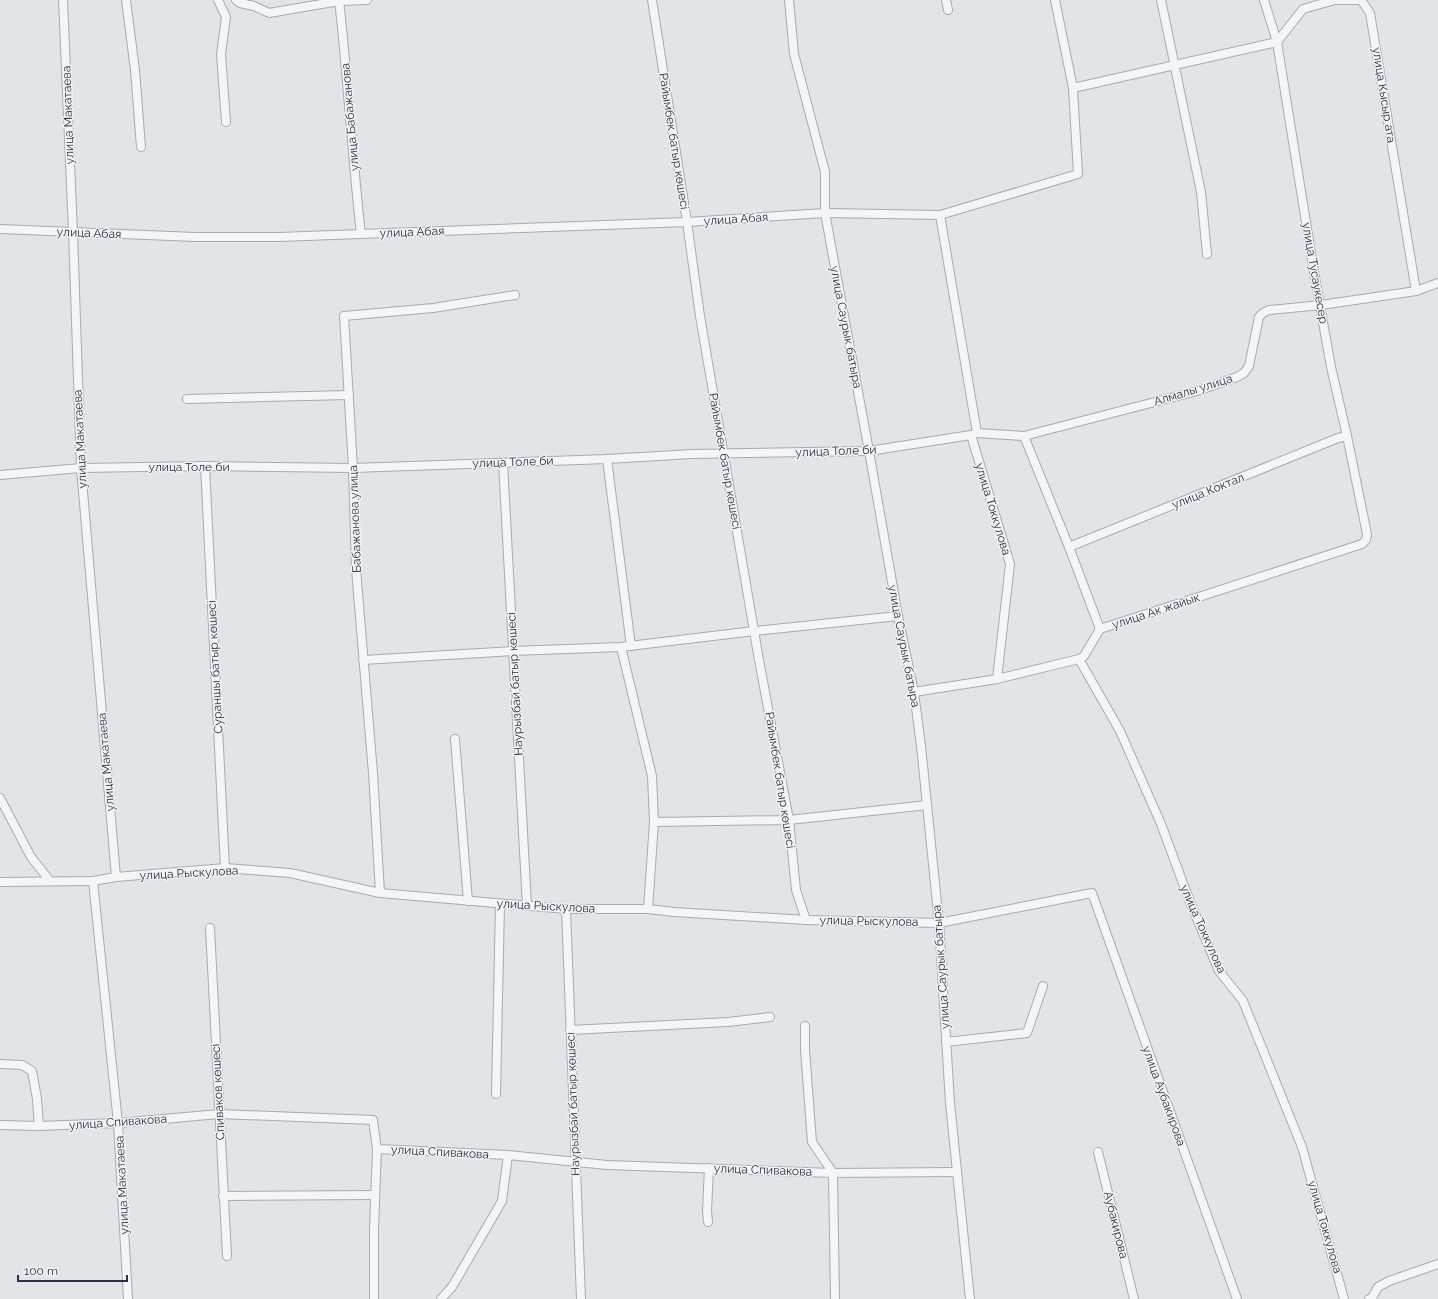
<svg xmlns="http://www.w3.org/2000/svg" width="1438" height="1299" font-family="Raleway,sans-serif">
  <rect width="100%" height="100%" fill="#e1e4e8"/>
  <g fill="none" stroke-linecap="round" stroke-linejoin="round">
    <defs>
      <g id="minor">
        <path d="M 63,0 L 73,232 L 81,468 L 116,877"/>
        <path d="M 126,0 L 135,70 L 141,147"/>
        <path d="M 218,0 L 226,17 L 221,54 L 226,122"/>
        <path d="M 236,0 L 240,3 L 254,6 L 269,13 L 339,1 L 367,0"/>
        <path d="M 339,0 C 348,78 352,156 361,234"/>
        <path d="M 652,0 L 687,222 L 700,316 L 759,660 L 789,820 L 796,890 L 806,920"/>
        <path d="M 789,0 L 794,54 L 825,172 L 825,213 L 869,451 L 898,616 L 914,692 L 921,746 L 939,923 L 950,1103 L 970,1299"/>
        <path d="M 946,0 L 948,10"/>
        <path d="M 1055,0 L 1073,88"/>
        <path d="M 1161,0 L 1201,192 L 1207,254"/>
        <path d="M 940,215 L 977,433"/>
        <path d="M 0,229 L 195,237 L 279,237 L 687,222 L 825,213 L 940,215 L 1078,174 L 1073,88 L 1277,42 L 1303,9 L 1335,0 L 1361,0 L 1370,13 L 1416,291"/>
        <path d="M 187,399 L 349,395"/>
        <path d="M 971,435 L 1010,564 L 997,679"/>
        <path d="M 1024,436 L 1069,547 L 1100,629"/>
        <path d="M 607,459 L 631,646"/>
        <path d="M 503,463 L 527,906"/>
        <path d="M 205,466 L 225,868"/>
        <path d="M 0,475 L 81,468 L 205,466 L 353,468 L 607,459 L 692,454 L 869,451 L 971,435 L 977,433 L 1024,436 L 1197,391 L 1237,377 L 1244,373 L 1249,366 L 1259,317 L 1263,313 L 1269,310 L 1321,305 L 1416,291 L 1438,283"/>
        <path d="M 1069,547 L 1338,438 L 1347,436"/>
        <path d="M 621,647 L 652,776 L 654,822 L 648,909"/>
        <path d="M 1079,659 L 1120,731 L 1161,824 L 1190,902 L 1219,971 L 1243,1001 L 1302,1147 L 1344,1299"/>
        <path d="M 363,660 L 513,651 L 621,647 L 754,631 L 898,616"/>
        <path d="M 914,692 L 997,679 L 1079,659 L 1084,656 L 1100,629 L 1362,544 L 1366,540 L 1367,534 L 1347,436 L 1331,367 L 1314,272 L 1277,42 L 1264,0"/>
        <path d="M 455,739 L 468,901"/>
        <path d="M 0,798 L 31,857 L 50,881"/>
        <path d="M 654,822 L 789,820 L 927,805"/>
        <path d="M 93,881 L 118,1123 L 128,1299"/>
        <path d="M 0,882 L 93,881 L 116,877 L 225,868 L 290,873 L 380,893 L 566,909 L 648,909 L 674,912 L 806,920 L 939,923 L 1092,893 L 1237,1299"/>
        <path d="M 380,893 L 373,773 L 356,569 L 353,468 L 344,316 L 433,308 L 515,295"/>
        <path d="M 566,909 L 581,1299"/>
        <path d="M 210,928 L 227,1256"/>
        <path d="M 805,1026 L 805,1050 L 812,1142 L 833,1173 L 957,1172"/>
        <path d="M 570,1030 L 728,1022 L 770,1017"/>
        <path d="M 946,1042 L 1027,1033 L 1043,986"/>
        <path d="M 0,1064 L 22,1065 L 32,1071 L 37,1099 L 39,1126"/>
        <path d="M 496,1094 L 500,904"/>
        <path d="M 0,1125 L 39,1126 L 118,1123 L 219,1114 L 373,1120 L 377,1149 L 508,1155 L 607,1165 L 833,1173 L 835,1299"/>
        <path d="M 1098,1152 L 1134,1299"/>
        <path d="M 223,1196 L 375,1195"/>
        <path d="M 708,1222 L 707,1211 L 709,1168"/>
        <path d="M 374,1299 L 374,1229 L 377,1149"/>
        <path d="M 441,1299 L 452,1287 L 502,1201 L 508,1155"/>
        <path d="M 1369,1299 L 1372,1298 L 1378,1287 L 1389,1281 L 1438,1264"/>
      </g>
    </defs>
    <!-- minor casing -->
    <use href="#minor" stroke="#a7abb2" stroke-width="10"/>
    <!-- minor -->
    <use href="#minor" stroke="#f3f5f7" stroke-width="8"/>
  </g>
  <g text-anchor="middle" stroke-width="3" stroke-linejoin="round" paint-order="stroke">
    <!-- street labels -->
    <g font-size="12" fill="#2b323f" stroke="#f0f3f6">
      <text transform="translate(1384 95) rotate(81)" y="4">улица Кысыр ата</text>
      <text transform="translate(68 115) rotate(-92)" y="4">улица Макатаева</text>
      <text transform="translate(350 117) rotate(-95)" y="4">улица Бабажанова</text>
      <text transform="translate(674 141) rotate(81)" y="4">Райымбек батыр көшесі</text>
      <text transform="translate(736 219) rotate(-4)" y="4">улица Абая</text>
      <text transform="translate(412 232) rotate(-2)" y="4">улица Абая</text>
      <text transform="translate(89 233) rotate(2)" y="4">улица Абая</text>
      <text transform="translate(1315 273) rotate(80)" y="4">улица Тусаукесер</text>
      <text transform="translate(846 327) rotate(79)" y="4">улица Саурык батыра</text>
      <text transform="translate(1193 390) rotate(-17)" y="4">Алмалы улица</text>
      <text transform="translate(80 439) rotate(-93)" y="4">улица Макатаева</text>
      <text transform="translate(836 451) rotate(-2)" y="4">улица Толе би</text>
      <text transform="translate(725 461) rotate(80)" y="4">Райымбек батыр көшесі</text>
      <text transform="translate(513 462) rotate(-2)" y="4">улица Толе би</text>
      <text x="189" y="471">улица Толе би</text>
      <text transform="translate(1208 491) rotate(-22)" y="4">улица Коктал</text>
      <text transform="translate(993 509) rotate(73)" y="4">улица Токкулова</text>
      <text transform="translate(355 519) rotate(-92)" y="4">Бабажанова улица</text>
      <text transform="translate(1156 611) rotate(-18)" y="4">улица Ак жайык</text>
      <text transform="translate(904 646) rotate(79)" y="4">улица Саурык батыра</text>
      <text transform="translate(215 667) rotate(-93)" y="4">Сураншы батыр көшесі</text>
      <text transform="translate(515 684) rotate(-93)" y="4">Наурызбай батыр көшесі</text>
      <text transform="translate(106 762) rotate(-95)" y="4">улица Макатаева</text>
      <text transform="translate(780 780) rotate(81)" y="4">Райымбек батыр көшесі</text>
      <text transform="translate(189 873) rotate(-3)" y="4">улица Рыскулова</text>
      <text transform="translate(546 906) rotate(3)" y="4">улица Рыскулова</text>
      <text transform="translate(869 921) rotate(1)" y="4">улица Рыскулова</text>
      <text transform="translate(1203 929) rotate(66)" y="4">улица Токкулова</text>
      <text transform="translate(941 967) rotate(-94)" y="4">улица Саурык батыра</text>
      <text transform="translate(218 1092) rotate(-93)" y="4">Спиваков көшесі</text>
      <text transform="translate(1164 1096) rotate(70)" y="4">улица Аубакирова</text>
      <text transform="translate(573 1104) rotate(-92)" y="4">Наурызбай батыр көшесі</text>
      <text transform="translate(118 1122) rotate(-4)" y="4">улица Спивакова</text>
      <text transform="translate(440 1152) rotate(3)" y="4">улица Спивакова</text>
      <text transform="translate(763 1170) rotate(2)" y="4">улица Спивакова</text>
      <text transform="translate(122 1185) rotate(-93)" y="4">улица Макатаева</text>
      <text transform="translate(1116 1225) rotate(76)" y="4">Аубакирова</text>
      <text transform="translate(1325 1227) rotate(74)" y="4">улица Токкулова</text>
    </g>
  </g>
  <!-- scale -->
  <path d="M18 1275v6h109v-6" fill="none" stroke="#2b323f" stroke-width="2"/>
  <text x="24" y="1275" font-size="12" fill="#2b323f" stroke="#f0f3f6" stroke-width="3" paint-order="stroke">100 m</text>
</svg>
